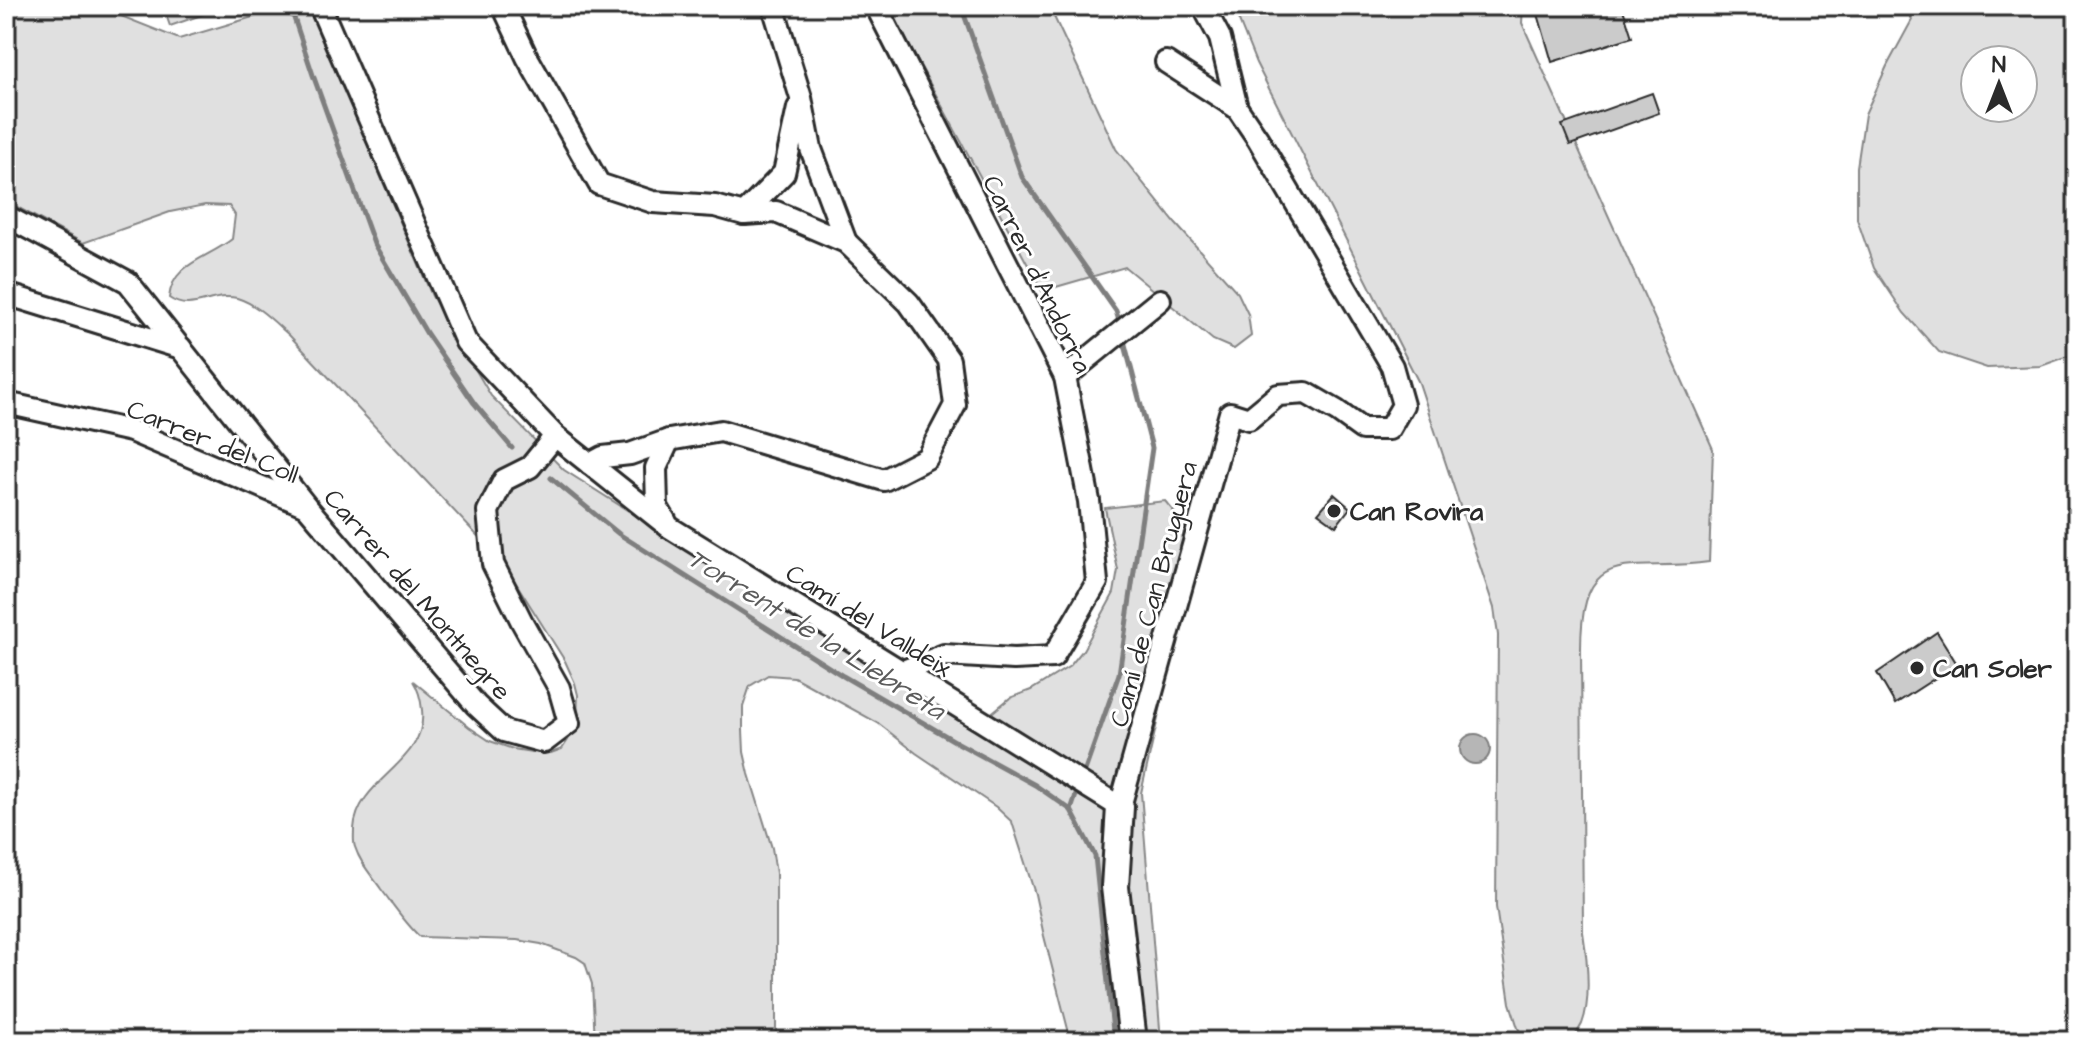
<svg xmlns="http://www.w3.org/2000/svg" width="2083" height="1047" font-family="'Architects Daughter',sans-serif">
  <rect width="100%" height="100%" fill="#fff"/>
  <filter id="ink" filterUnits="userSpaceOnUse"><feTurbulence type="fractalNoise" baseFrequency=".0125" numOctaves="2"/><feDisplacementMap in="SourceGraphic" scale="16" xChannelSelector="R" yChannelSelector="G"/><feConvolveMatrix kernelMatrix="1 2 1 2 8 2 1 2 1" color-interpolation-filters="sRGB"/></filter>
  <g filter="url(#ink)">
    <!-- green -->
    <g fill="#e0e0e0" stroke="#868686" stroke-width="2" fill-rule="evenodd">
      <path d="M 6,6 L 96,6 L 179,39 L 263,14 L 262,6 L 311,6 L 381,177 L 432,296 L 491,396 L 564,470 L 972,729 L 1010,698 L 1031,690 L 1070,666 L 1083,650 L 1114,593 L 1118,570 L 1105,508 L 1165,501 C 1186,525 1192,537 1192,569 L 1141,793 L 1161,1041 L 1071,1041 L 1044,936 L 1035,894 L 1012,822 L 996,807 L 916,753 L 878,723 L 794,677 L 768,675 L 750,686 L 743,707 L 743,730 L 744,752 L 749,774 L 772,848 L 776,873 L 776,1041 L 595,1041 L 592,984 L 585,963 L 576,957 L 541,944 L 517,940 L 420,937 C 405,923 394,906 381,889 C 372,876 360,863 355,847 C 353,842 354,835 354,829 C 357,778 428,763 422,710 C 421,700 419,690 413,681 L 469,727 L 490,741 L 513,749 L 538,753 L 551,753 L 562,749 L 568,740 L 577,718 L 578,695 L 575,683 L 565,661 L 504,564 L 289,335 C 274,322 257,304 237,298 C 212,292 191,314 169,298 C 172,263 209,258 232,239 L 235,215 L 229,206 L 205,205 L 170,212 L 83,243 L 6,201 Z"/>
      <path d="M 163,6 L 227,6 L 170,26 Z"/>
      <path d="M 888,6 L 1049,6 L 1116,149 L 1175,223 L 1238,293 L 1248,314 L 1251,336 L 1234,349 L 1213,340 L 1125,267 L 1042,291 Z"/>
      <path d="M 1233,6 L 1523,6 L 1522,23 L 1713,449 L 1709,562 C 1631,574 1581,539 1581,649 L 1583,932 C 1587,958 1592,999 1582,1024 C 1579,1030 1575,1036 1571,1041 L 1525,1041 L 1518,1028 L 1510,1003 L 1496,907 L 1498,635 L 1494,608 L 1419,383 L 1256,63 Z"/>
      <path d="M 1907,6 L 2077,6 L 2077,353 L 2041,366 L 1987,368 L 1939,352 L 1904,313 L 1874,268 L 1857,219 L 1857,167 L 1865,114 L 1887,66 L 1912,20 ZM 2023,60 L 2023,108 L 1975,108 L 1975,60 Z"/>
    </g>
    <!-- water -->
    <circle fill="#b6b6b6" stroke="#7e7e7e" stroke-width="2" cx="1475" cy="749" r="15"/>
    <g fill="none" stroke-linecap="round" stroke-linejoin="round">
      <!-- stream -->
      <g stroke="#7e7e7e" stroke-width="5">
        <path d="M 290,6 L 313,75 L 374,244 L 427,334 L 474,403 L 512,448"/>
        <path d="M 961,6 L 1022,177 L 1116,311 L 1120,324"/>
        <path d="M 551,478 L 619,534 L 843,676 L 958,743 L 1035,785 L 1071,810"/>
        <path d="M 1082,779 L 1119,674 L 1152,448 L 1123,337"/>
        <path d="M 1078,789 L 1071,810 L 1095,856 L 1114,1041"/>
      </g>
    </g>
    <!-- building -->
    <g fill="#cbcbcb" stroke="#2b2b2b" stroke-width="2">
      <path d="M 1564,6 L 1622,6 L 1632,37 L 1552,62 L 1538,14 Z"/>
      <path d="M 1652,93 L 1659,113 L 1570,145 L 1562,125 Z"/>
      <path d="M 1334,494 L 1350,508 L 1336,526 L 1318,513 Z"/>
      <path d="M 1937,632 L 1957,664 L 1895,704 L 1877,673 Z"/>
    </g>
    <g fill="none" stroke-linecap="round" stroke-linejoin="round">
      <defs>
        <g id="minor">
          <path d="M 320,6 L 466,342 L 555,436 L 669,527 L 1120,807 L 1230,413 L 1249,419 L 1278,395 L 1306,393 L 1337,411 L 1362,429 L 1389,429 L 1403,405 L 1392,366 L 1258,139 L 1237,108 L 1220,38 L 1203,6"/>
          <path d="M 503,6 L 527,57 L 599,184 L 653,202 L 715,206 L 744,214 L 776,212 L 846,242 L 909,303 L 949,360 L 955,405 L 927,458 L 884,480 L 721,431 L 669,440 L 630,454 L 603,457 L 590,464"/>
          <path d="M 773,6 L 801,98 L 811,149 L 846,242"/>
          <path d="M 876,6 L 1065,377 L 1089,501 L 1097,582 L 1053,657 L 1014,659 L 944,655 L 903,671"/>
          <path d="M 1166,62 L 1237,108"/>
          <path d="M 744,214 L 784,173 L 798,108"/>
          <path d="M 6,216 L 128,282 L 307,507 L 476,705 L 504,731 L 544,742 L 569,723 L 559,688 L 522,622 L 493,564 L 488,511 L 504,480 L 530,467 L 555,436"/>
          <path d="M 6,294 L 181,348"/>
          <path d="M 1065,377 L 1160,300"/>
          <path d="M 6,403 L 131,431 L 304,505"/>
          <path d="M 666,522 L 657,507 L 656,468 L 669,440"/>
        </g>
        <path id="tertiary" d="M 1120,807 L 1115,887 L 1133,1041"/>
      </defs>
      <!-- minor casing -->
      <use href="#minor" stroke="#2b2b2b" stroke-width="26"/>
      <!-- tertiary casing -->
      <use href="#tertiary" stroke="#2b2b2b" stroke-width="32"/>
      <!-- minor -->
      <use href="#minor" stroke="#fff" stroke-width="20"/>
      <!-- tertiary -->
      <use href="#tertiary" stroke="#fff" stroke-width="26"/>
    </g>
  </g>
  <!-- markers -->
  <g fill="#2b2b2b" stroke="#fff" stroke-width="3">
    <circle cx="1334" cy="511" r="8"/>
    <circle cx="1917" cy="668" r="8"/>
  </g>
  <g text-anchor="middle" stroke-width="6" stroke-linejoin="round" paint-order="stroke">
    <!-- street labels -->
    <g font-size="26" fill="#2b2b2b" stroke="#fff">
      <text transform="translate(1038 274) rotate(64)" y="9">Carrer d'Andorra</text>
      <text transform="translate(213 441) rotate(22)" y="9">Carrer del Coll</text>
      <text transform="translate(418 594) rotate(49)" y="9">Carrer del Montnegre</text>
      <text transform="translate(1153 594) rotate(-75)" y="9">Camí de Can Bruguera</text>
      <text transform="translate(869 620) rotate(32)" y="9">Camí del Valldeix</text>
    </g>
    <!-- poi labels -->
    <g font-size="26" font-weight="bold" fill="#2b2b2b" stroke="#fff" text-anchor="start">
      <text x="1350" y="520">Can Rovira</text>
      <text x="1933" y="677">Can Soler</text>
    </g>
    <!-- water labels -->
    <g font-size="28" font-style="italic" fill="#5c5c5c" stroke="#fff">
      <text transform="translate(817 633) rotate(32)" y="10">Torrent de la Llebreta</text>
    </g>
  </g>
  <!-- margin -->
  <rect width="2083" height="1047" fill="none" stroke="#fff" stroke-width="32"/>
  <rect x="16" y="16" width="2051" height="1015" fill="none" stroke="#2b2b2b" stroke-width="3" filter="url(#ink)"/>
  <!-- north arrow -->
  <g transform="translate(1999 84)"><circle r="38" fill="#ffffff" stroke="#aaaaaa" stroke-width="2"/>
  <path d="M0-6L14 30L0 20L-14 30Z" fill="#2b2b2b"/>
  <text y="-12" font-size="22" font-weight="bold" text-anchor="middle" fill="#2b2b2b">N</text>
  </g>
</svg>
